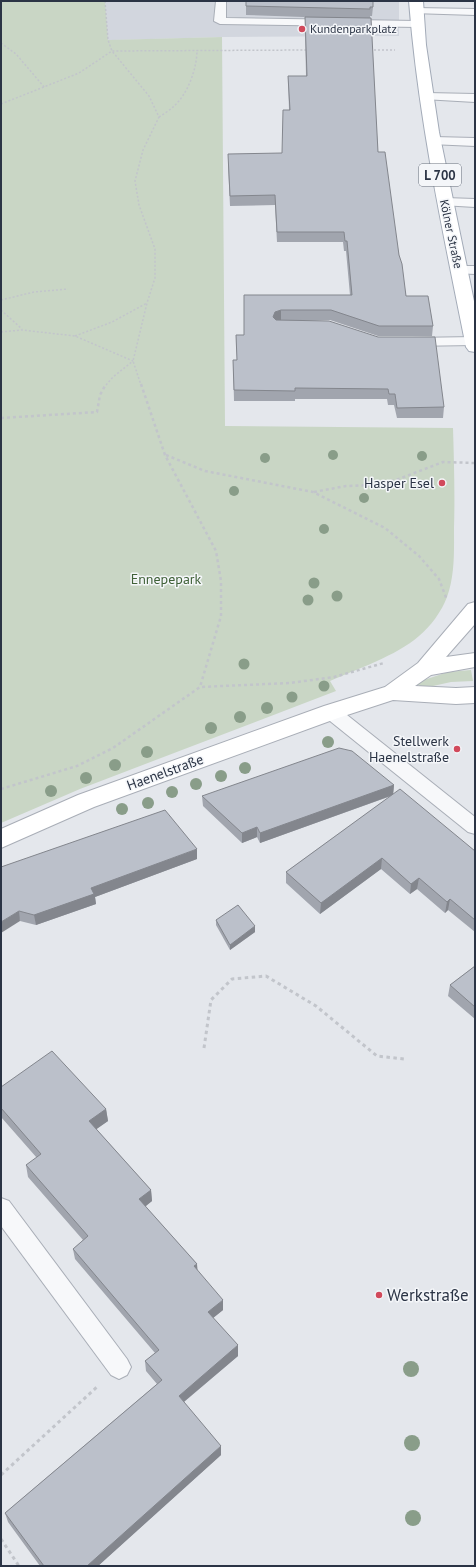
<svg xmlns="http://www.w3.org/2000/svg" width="476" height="1567" font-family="'PT Sans',sans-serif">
  <rect width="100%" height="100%" fill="#e4e7ec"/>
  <!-- built -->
  <path fill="#d2d6de" d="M 79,1 L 399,1 L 399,36 L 222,37 L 80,41 Z"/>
  <!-- green -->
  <g fill="#c9d6c5">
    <path d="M 1,1 L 105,1 L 108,40 L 222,37 L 225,426 L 453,428 C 454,461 455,495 454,528 C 454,551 455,575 447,597 C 442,611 430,627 419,636 C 396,656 357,669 330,681 L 336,691 L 80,789 L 1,823 Z"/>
    <path d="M 471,670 L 473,681 L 451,682 L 424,688 L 418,685 L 418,682 L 448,672 Z"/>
  </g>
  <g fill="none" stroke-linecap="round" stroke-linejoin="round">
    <defs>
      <g id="service">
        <path d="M 216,1 L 226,1 L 226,18 L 417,21 L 423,24 L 417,27 L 220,24 L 214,21 Z"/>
        <path d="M 416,8 L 475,9 L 475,15 L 412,13 L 411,11 L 412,9 Z"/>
        <path d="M 427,93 L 475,94 L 475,102 L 423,99 L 421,97 L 423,95 Z"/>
        <path d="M 434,137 L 475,138 L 475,146 L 430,144 L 428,141 L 430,138 Z"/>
        <path d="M 445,198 L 475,199 L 475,207 L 441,205 L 439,202 L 441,199 Z"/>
        <path d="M 459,266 L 475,266 L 475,274 L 454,273 L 452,270 L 454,267 Z"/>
        <path d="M 475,337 L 474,345 L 411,346 L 406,345 L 404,342 L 406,339 L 411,338 Z"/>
        <path d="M 331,706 L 337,707 L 475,817 L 475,834 L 468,832 L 325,717 L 322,712 L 325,707 Z"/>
        <path d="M 1,1198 L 9,1201 L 127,1359 L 131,1367 L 127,1375 L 119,1379 L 111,1375 L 1,1226 Z"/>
      </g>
      <path id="secondary" d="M 475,602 L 475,624 L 446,657 L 475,653 L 475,667 L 431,675 L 415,686 L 456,688 L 475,687 L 475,703 L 456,704 L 393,700 L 338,718 L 94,807 L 1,848 L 1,829 L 78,795 L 324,706 L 385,687 L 418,663 L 468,604 Z"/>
      <path id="primary" d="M 409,1 L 423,1 L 426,45 L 439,132 L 475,306 L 475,352 L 469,351 L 466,347 C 443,232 418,118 409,1 Z"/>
    </defs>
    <!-- service casing -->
    <use href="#service" stroke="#a9aeb7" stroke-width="2"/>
    <!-- secondary casing -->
    <use href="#secondary" stroke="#a9aeb7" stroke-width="2"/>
    <!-- primary casing -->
    <use href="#primary" stroke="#a3abb8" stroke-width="2"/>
    <!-- path-far2 -->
    <g stroke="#c2c5cb" stroke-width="1.5" stroke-dasharray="2 2" stroke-linecap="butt">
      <path d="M 105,1 L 108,40 L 112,51 L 149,96 L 159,117 L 143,150 L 135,181 L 139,205 L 155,249 L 155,278 L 147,303 L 133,361 L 141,385"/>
      <path d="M 1,43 L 16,54 L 45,88"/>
      <path d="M 370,50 L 395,50"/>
      <path d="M 1,104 L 79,73 L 112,51 L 307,50"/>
      <path d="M 159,117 C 164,114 170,110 174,106 C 188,94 197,68 197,50"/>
      <path d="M 1,300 L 34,292 L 68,289"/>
      <path d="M 1,310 L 22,329"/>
      <path d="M 1,332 L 22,330 L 75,336 L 133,361"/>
      <path d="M 75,336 L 112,322 L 147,303"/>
      <path d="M 106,385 L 113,377 L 133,361"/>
    </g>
    <!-- path-far1 -->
    <g stroke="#c2c5cb" stroke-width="2.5" stroke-dasharray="3 3" stroke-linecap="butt">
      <path d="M 141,384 L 165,455 L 216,551 L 221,581 L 221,616 L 200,687"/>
      <path d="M 1,418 L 97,412 L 100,395 L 106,384"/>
      <path d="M 166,455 L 205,471 L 313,492 L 385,528 L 419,556 L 439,579 L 447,600"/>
      <path d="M 314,492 L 346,486 L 375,485 L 396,480 L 443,462 L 475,463"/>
      <path d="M 1,789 L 77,766 L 113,748 L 200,687 L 290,683 L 334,677 L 384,663"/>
    </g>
    <!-- path -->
    <g stroke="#c2c5cb" stroke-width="3" stroke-dasharray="3.5 3.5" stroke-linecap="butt">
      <path d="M 204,1048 L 211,1000 L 232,979 L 266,976 L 316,1006 L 377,1056 L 404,1059"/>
      <path d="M 1,1475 L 98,1386"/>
      <path d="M 1,1539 L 19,1566"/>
    </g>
    <!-- service -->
    <use href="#service" fill="#f7f8fa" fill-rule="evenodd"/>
    <!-- secondary -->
    <use href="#secondary" fill="#fff" fill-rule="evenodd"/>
    <!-- primary -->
    <use href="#primary" fill="#fff" fill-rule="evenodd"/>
  </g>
  <!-- trees -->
  <g fill="#899d89">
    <circle cx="333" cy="455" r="5"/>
    <circle cx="422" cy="456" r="5"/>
    <circle cx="265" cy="458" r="5"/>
    <circle cx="234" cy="491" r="5"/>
    <circle cx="364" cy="498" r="5"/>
    <circle cx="324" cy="529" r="5"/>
    <circle cx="314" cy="583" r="5.5"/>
    <circle cx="337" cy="596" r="5.5"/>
    <circle cx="308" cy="600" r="5.5"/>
    <circle cx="244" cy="664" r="5.5"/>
    <circle cx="324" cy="686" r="5.5"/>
    <circle cx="292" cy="697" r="5.5"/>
    <circle cx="267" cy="708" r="6"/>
    <circle cx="240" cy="717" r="6"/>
    <circle cx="211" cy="728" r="6"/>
    <circle cx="328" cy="742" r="6"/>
    <circle cx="147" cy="752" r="6"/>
    <circle cx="115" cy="765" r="6"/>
    <circle cx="245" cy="768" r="6"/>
    <circle cx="221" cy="776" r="6"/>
    <circle cx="86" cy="778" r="6"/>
    <circle cx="196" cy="784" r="6"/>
    <circle cx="51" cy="791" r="6"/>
    <circle cx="172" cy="792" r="6"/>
    <circle cx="148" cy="803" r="6"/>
    <circle cx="122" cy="809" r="6"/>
    <circle cx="411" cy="1369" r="8"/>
    <circle cx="412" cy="1443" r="8"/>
    <circle cx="413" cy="1518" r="8"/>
  </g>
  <!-- wall -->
  <g fill="#a1a5ae">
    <path d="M 246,1 L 373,7 L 372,16 L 370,16 L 370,18 L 378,152 L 399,255 L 406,296 L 433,326 L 432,336 L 378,336 L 330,320 L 290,321 L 444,407 L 443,418 L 397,418 L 394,405 L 388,405 L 387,399 L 295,399 L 295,401 L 234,401 L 233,360 L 237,360 L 236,335 L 244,335 L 244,295 L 350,295 L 346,251 L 344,251 L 343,242 L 277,242 L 275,205 L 230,206 L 228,164 L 282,153 L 289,110 L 288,76 L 306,76 L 305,27 L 305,17 L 331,18 L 246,15 Z"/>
    <path d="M 394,785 L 393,795 L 475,851 L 475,932 L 448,910 L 445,913 L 417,889 L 410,894 L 381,869 L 320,914 L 286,883 L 286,872 L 391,796 L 260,843 L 257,837 L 242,843 L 203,806 L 202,796 Z"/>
    <path d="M 197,859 L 95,897 L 96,904 L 36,925 L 20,921 L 1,867 Z"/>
    <path d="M 216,920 L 255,926 L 255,932 L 230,950 L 216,925 Z"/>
    <path d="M 475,966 L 475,1019 L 448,996 L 450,985 Z"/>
    <path d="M 1,1087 L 106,1109 L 108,1121 L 96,1129 L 151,1190 L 152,1201 L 145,1206 L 197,1264 L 197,1271 L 223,1310 L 213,1318 L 238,1356 L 184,1402 L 221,1455 L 98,1566 L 40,1566 L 8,1522 L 5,1513 L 157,1384 L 146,1371 L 145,1361 L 155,1353 L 75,1259 L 73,1249 L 83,1240 L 28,1177 L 26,1165 L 37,1158 L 1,1117 Z"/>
  </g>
  <!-- shaded-wall -->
  <g fill="#83868d">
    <path d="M 281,310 L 281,321 L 275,322 L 273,317 L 275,312 Z"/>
    <path d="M 394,785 L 393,795 L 260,843 L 260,833 Z"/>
    <path d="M 257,827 L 257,837 L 242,843 L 242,833 Z"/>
    <path d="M 197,849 L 197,859 L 95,897 L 96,904 L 36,925 L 34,915 L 91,888 Z"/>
    <path d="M 382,858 L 381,869 L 320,914 L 321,903 Z"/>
    <path d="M 419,878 L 417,889 L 410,894 L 411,884 Z"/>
    <path d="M 450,899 L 448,910 L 445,913 L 447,902 Z"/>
    <path d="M 19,911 L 20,921 L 1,933 L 1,922 Z"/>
    <path d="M 255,926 L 255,932 L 230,950 L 230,945 Z"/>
    <path d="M 106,1109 L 108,1121 L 91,1133 L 89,1121 Z"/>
    <path d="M 151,1190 L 152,1201 L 140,1211 L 139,1199 Z"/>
    <path d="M 197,1264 L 198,1275 L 194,1266 Z"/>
    <path d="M 223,1300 L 223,1310 L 208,1322 L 208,1312 Z"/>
    <path d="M 238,1345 L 238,1356 L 180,1405 L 179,1396 Z"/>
    <path d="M 221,1446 L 221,1455 L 98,1566 L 87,1566 Z"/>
  </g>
  <!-- building -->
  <g fill="#bbc0ca" stroke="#83868d">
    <path d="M 246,1 L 373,1 L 373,7 L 370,7 L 370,9 L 246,6 Z"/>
    <path d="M 305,17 L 371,18 L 378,152 L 385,152 L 399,255 L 402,264 L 406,296 L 428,296 L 433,326 L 379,326 L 331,310 L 281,310 L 275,312 L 273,317 L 276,320 L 329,321 L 378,337 L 435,337 L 444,407 L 397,408 L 395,394 L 389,394 L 388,389 L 295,388 L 295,391 L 234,390 L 233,360 L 237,360 L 236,335 L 244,335 L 244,295 L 352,295 L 347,241 L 345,241 L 344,232 L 277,232 L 275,195 L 230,196 L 228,154 L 282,153 L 283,110 L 290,110 L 288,76 L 307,76 Z"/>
    <path d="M 339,748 L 352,751 L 394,785 L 260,833 L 257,827 L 242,833 L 202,796 Z"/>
    <path d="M 400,789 L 475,851 L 475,920 L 450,899 L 447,902 L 419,878 L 411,884 L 382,858 L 321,903 L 286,872 Z"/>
    <path d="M 165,810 L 197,849 L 91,888 L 94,894 L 34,915 L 19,911 L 1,922 L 1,867 Z"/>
    <path d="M 238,905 L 255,926 L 230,945 L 216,920 Z"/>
    <path d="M 475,966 L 475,1007 L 450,985 Z"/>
    <path d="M 52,1051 L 106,1109 L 89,1121 L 151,1190 L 139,1199 L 197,1264 L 194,1266 L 223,1300 L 208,1312 L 238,1345 L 179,1396 L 221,1446 L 87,1566 L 44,1566 L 5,1513 L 162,1380 L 145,1361 L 159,1350 L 73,1249 L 88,1236 L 26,1165 L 41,1154 L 1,1108 L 1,1087 Z"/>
  </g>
  <!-- markers -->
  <g fill="#d1495b" stroke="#f4f6f9" stroke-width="1.5">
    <circle cx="302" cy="29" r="4"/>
    <circle cx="442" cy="483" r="4"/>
    <circle cx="457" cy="749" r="4"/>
    <circle cx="379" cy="1295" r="4"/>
  </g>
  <g text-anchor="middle" stroke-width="3" stroke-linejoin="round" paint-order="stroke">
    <!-- far-poi labels -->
    <g font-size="12" fill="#2b3445" stroke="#f4f6f9" text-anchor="start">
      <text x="310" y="33">Kundenparkplatz</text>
    </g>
    <!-- far-street labels -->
    <g font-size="12" fill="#2b3445" stroke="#f4f6f9">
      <text transform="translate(451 234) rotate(78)" y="4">Kölner Straße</text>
    </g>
    <!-- shield labels -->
    <rect fill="#f4f6f9" stroke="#676e7b" stroke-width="1" x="419" y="164" width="42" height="22" rx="3"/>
    <g font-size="13" font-weight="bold" fill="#2b3445">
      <text x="440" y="180">L 700</text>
    </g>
    <!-- poi labels -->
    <g font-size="14" fill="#2b3445" stroke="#f4f6f9" text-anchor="end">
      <text x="434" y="488">Hasper Esel</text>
      <text x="449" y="746">Stellwerk<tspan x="449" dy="16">Haenelstraße</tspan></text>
    </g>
    <!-- park labels -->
    <g font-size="14" fill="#3f6138" stroke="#f4f6f9">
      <text x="166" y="584">Ennepepark</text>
    </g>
    <!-- street labels -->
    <g font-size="14" fill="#2b3445" stroke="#f4f6f9">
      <text transform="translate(165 772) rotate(-20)" y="5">Haenelstraße</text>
    </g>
    <!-- near-poi labels -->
    <g font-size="17" fill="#2b3445" stroke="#f4f6f9" text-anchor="start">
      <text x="387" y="1301">Werkstraße</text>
    </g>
  </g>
  <!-- border -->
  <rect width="476" height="1567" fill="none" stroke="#2b3445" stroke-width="4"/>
</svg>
